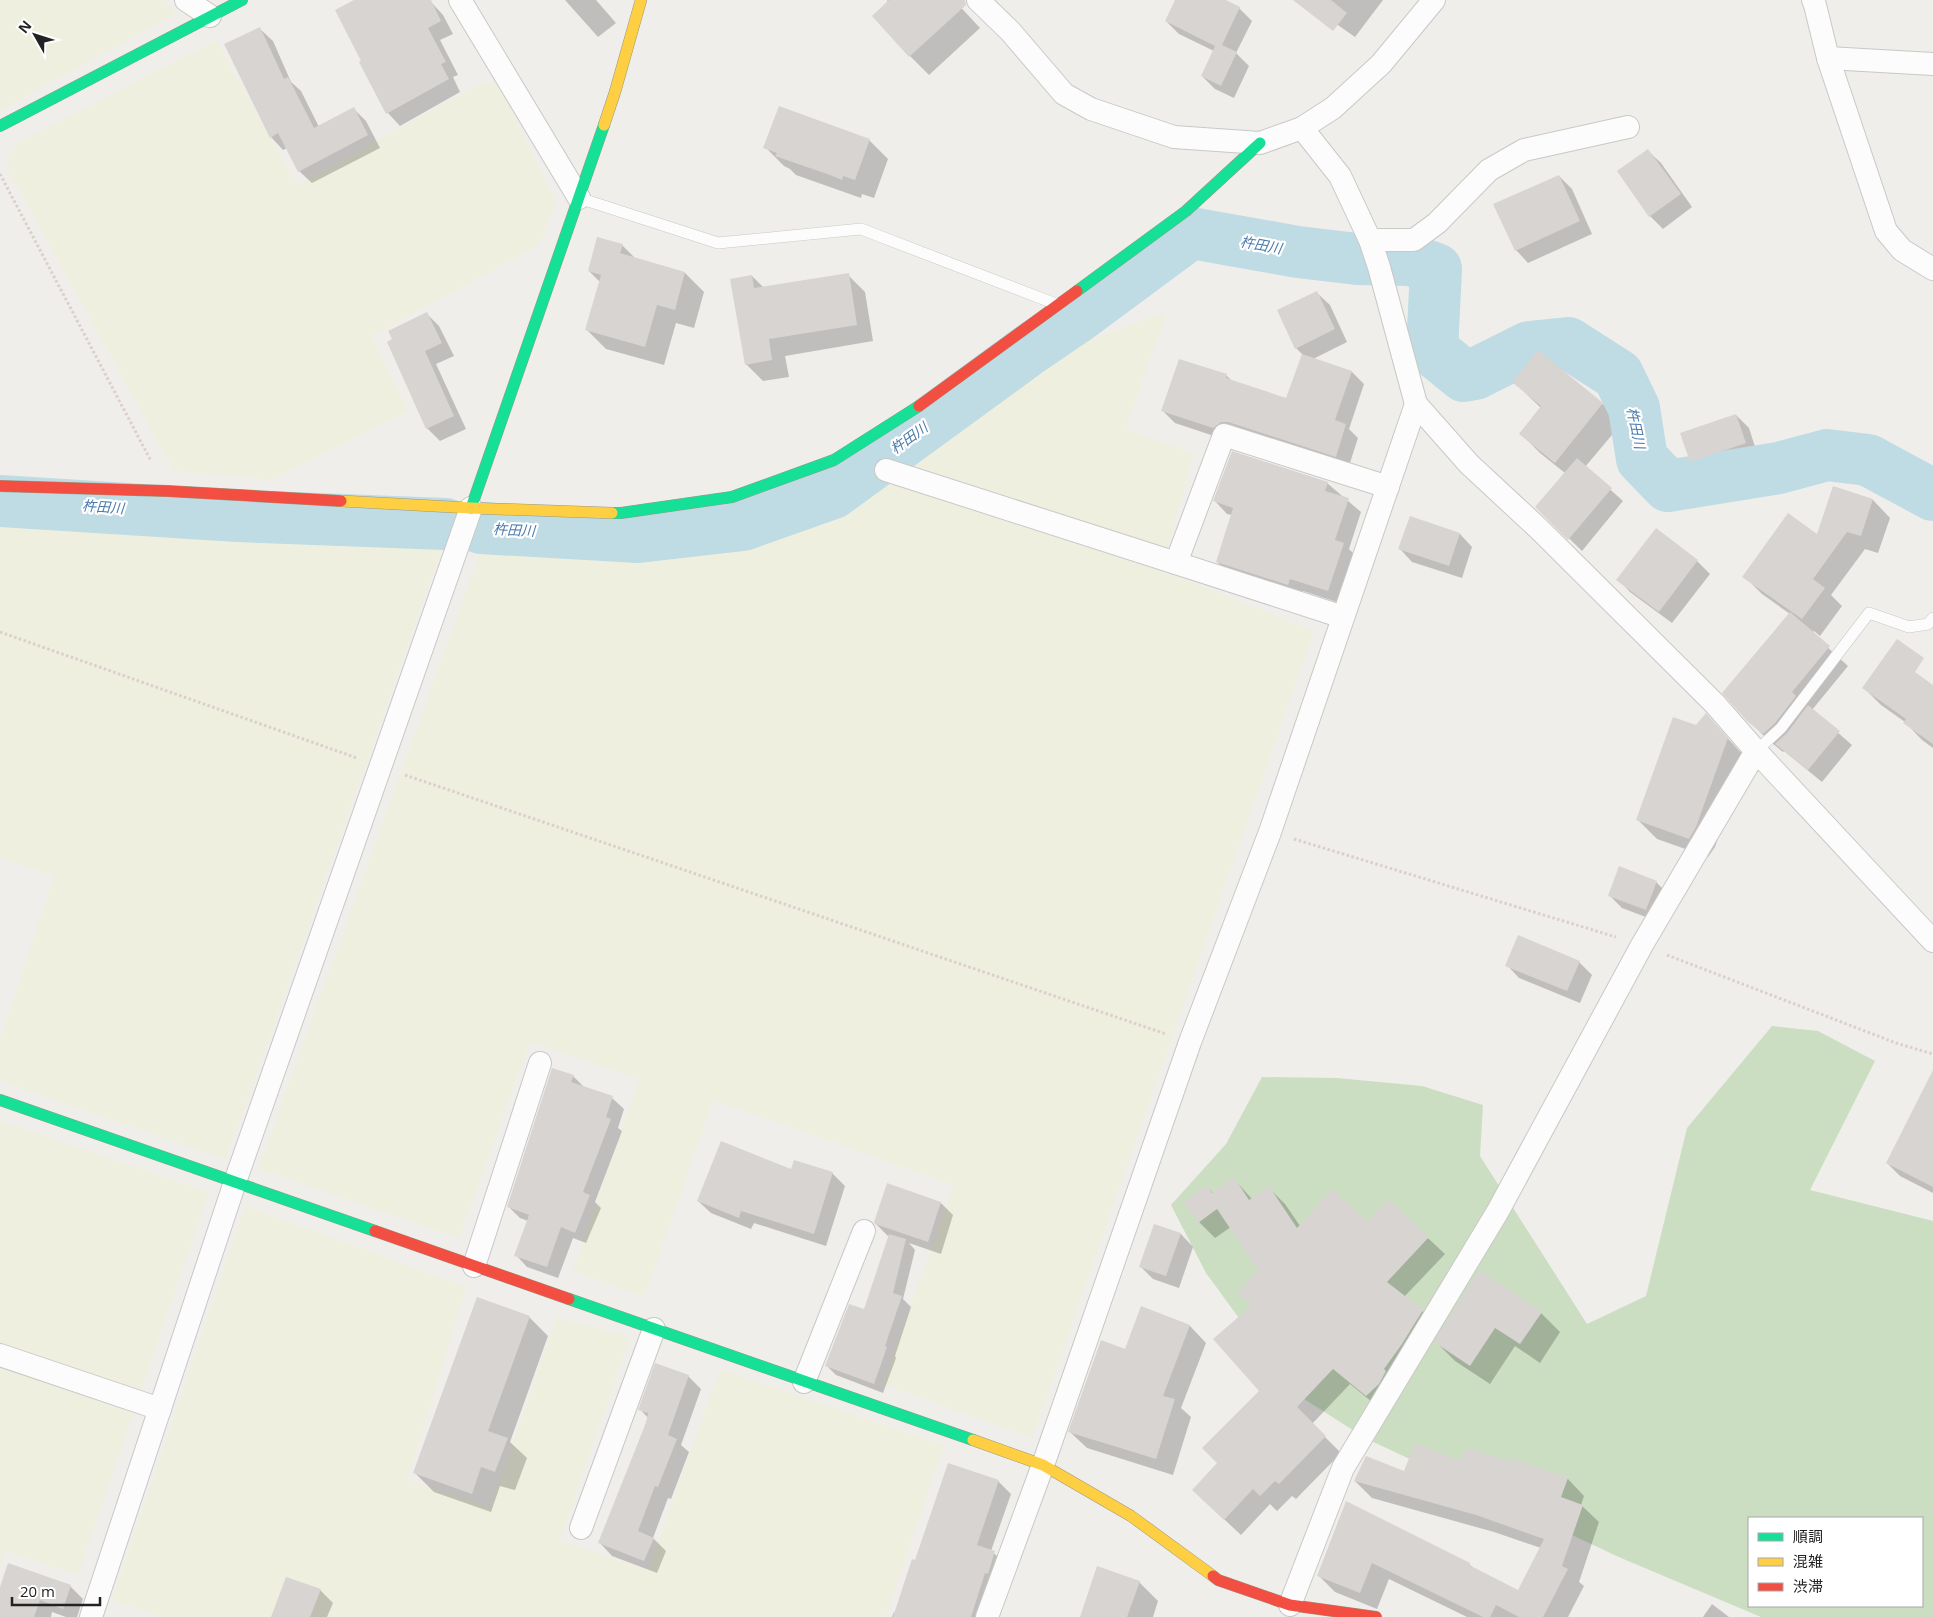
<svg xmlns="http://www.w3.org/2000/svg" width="1933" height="1617" font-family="'Open Sans','Noto Sans JP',sans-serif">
  <rect width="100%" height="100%" fill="#f0eeeb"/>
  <!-- farmland -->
  <g fill="#efefdf">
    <path d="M 0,0 L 164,0 L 176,14 L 0,110 Z"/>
    <path d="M 216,40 L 297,185 L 475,86 L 497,80 L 556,202 L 539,245 L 372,336 L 408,411 L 272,480 L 174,471 L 7,168 L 9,152 L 23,140 Z"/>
    <path d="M 1167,311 L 1126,429 L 1194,454 L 1162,570 L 1314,631 L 1032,1438 L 883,1384 L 953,1185 L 713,1100 L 645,1297 L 573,1271 L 639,1079 L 530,1042 L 459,1238 L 258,1169 L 483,544 L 617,554 L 772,532 L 879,481 L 970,409 L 1082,343 Z"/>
    <path d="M 0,520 L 97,527 L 424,541 L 441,551 L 226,1160 L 0,1081 L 0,1040 L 54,876 L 0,858 Z"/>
    <path d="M 0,1121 L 209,1192 L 78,1575 L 6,1551 L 0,1567 Z"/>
    <path d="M 245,1206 L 467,1287 L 407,1480 L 491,1507 L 556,1318 L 630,1336 L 560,1540 L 648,1570 L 720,1369 L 944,1445 L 886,1617 L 160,1617 L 112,1600 Z"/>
  </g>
  <!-- forest -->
  <path fill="#cbdec1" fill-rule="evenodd" d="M 1772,1026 L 1818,1031 L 1875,1061 L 1810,1190 L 1933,1221 L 1933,1617 L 1761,1617 L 1621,1558 L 1367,1439 L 1293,1392 L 1206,1273 L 1171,1205 L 1226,1144 L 1262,1077 L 1337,1078 L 1422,1086 L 1483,1105 L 1480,1156 L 1587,1324 L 1646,1296 L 1687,1128 ZM 1749,1518 L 1922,1518 L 1922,1606 L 1749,1606 Z"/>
  <!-- shadow -->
  <g fill="#0003">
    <path d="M 356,0 L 428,0 L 431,2 L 443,15 L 453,34 L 440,40 L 458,75 L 453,77 L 460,92 L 400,126 L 388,113 L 361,63 L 363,61 Z"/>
    <path d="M 565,0 L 596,0 L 616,23 L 598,37 Z"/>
    <path d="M 887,0 L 954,0 L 980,28 L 929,75 L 910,56 Z"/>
    <path d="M 1177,0 L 1223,0 L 1239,8 L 1252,21 L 1236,53 L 1249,66 L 1234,98 L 1215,89 L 1202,76 L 1214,51 L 1179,34 L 1166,21 Z"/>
    <path d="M 1308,0 L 1383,0 L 1355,37 L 1325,16 Z"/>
    <path d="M 260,29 L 273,41 L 291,82 L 301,91 L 319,127 L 354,109 L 366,121 L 380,148 L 312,183 L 299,171 L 287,148 L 283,150 L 271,137 Z"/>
    <path d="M 869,140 L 888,159 L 874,198 L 862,194 L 861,198 L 796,175 L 790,169 L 784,166 L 765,147 Z"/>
    <path d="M 1648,151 L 1661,163 L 1692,207 L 1663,229 L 1650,216 Z"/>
    <path d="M 1559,176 L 1572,189 L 1592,234 L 1528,263 L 1516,250 Z"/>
    <path d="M 622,245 L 636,259 L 685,273 L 704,292 L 694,328 L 676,323 L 664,365 L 606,349 L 587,330 L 600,282 L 589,271 Z"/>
    <path d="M 848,275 L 865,292 L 873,341 L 785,356 L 789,377 L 763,381 L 746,364 L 752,276 L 764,288 Z"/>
    <path d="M 1317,293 L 1330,305 L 1347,342 L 1313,359 L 1352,372 L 1364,384 L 1349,429 L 1358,438 L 1348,469 L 1226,440 L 1175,423 L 1163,411 L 1226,375 L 1232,381 L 1287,399 L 1303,355 L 1296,348 Z"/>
    <path d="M 426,313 L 439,326 L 454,356 L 436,364 L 466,429 L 440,441 L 427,428 L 388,343 Z"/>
    <path d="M 1514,382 L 1603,404 L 1622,423 L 1585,467 L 1623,501 L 1582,551 L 1537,507 L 1565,473 L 1540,453 L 1520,433 L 1541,408 Z"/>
    <path d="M 1736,415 L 1749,428 L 1758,456 L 1704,474 L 1691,461 Z"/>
    <path d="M 1327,483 L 1361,512 L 1349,549 L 1356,556 L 1340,603 L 1303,591 L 1301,597 L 1230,574 L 1217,562 L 1232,515 L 1227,514 L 1215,501 Z"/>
    <path d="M 1834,487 L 1873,500 L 1890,518 L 1878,553 L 1865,549 L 1831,595 L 1842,606 L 1820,636 L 1814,631 L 1812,633 L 1848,666 L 1812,710 L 1852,745 L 1822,782 L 1784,751 L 1783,752 L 1768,740 L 1748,720 L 1790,614 L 1762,594 L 1744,576 L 1817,536 Z"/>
    <path d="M 1656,529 L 1697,561 L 1710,574 L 1672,623 L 1630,592 L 1618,579 Z"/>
    <path d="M 1460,534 L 1472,547 L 1462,578 L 1412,562 L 1400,549 Z"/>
    <path d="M 1933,687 L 1933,748 L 1922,740 L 1905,722 L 1881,705 L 1864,688 Z"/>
    <path d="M 1706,715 L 1746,758 L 1715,847 L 1708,857 L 1657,839 L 1638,820 Z"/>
    <path d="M 1656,882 L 1669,895 L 1659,922 L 1622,908 L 1609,895 Z"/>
    <path d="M 1579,962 L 1592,975 L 1580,1003 L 1519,978 L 1507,965 Z"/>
    <path d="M 573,1076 L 585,1088 L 612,1098 L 624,1109 L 618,1128 L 622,1131 L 595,1202 L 601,1208 L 586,1243 L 573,1238 L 558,1278 L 527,1267 L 516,1255 L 528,1221 L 520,1218 L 508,1206 Z"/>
    <path d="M 1933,1099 L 1933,1193 L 1900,1176 L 1887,1163 Z"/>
    <path d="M 792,1171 L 832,1173 L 845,1186 L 826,1246 L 754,1223 L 751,1229 L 711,1213 L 698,1201 Z"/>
    <path d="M 1234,1179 L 1252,1199 L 1269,1188 L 1285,1204 L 1300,1226 L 1367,1223 L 1388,1201 L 1445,1254 L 1404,1297 L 1422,1311 L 1438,1327 L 1383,1411 L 1350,1384 L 1312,1424 L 1341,1453 L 1296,1499 L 1292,1496 L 1277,1511 L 1270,1504 L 1241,1535 L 1210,1506 L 1219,1463 L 1261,1391 L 1252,1306 L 1259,1270 L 1231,1227 L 1215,1238 L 1199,1222 L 1207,1187 L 1213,1193 Z"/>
    <path d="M 941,1203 L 953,1215 L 941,1254 L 909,1243 L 915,1250 L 903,1299 L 911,1307 L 895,1356 L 896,1358 L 883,1393 L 836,1375 L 826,1365 L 865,1311 L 889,1237 L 876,1224 Z"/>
    <path d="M 1155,1225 L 1181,1234 L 1193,1247 L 1179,1288 L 1153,1279 L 1140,1266 Z"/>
    <path d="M 1142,1308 L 1190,1326 L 1206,1343 L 1181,1408 L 1191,1417 L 1173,1475 L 1087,1448 L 1070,1432 L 1126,1350 Z"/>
    <path d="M 1541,1313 L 1560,1332 L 1540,1363 L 1515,1346 L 1490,1384 L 1455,1361 L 1436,1342 Z"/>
    <path d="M 529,1317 L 548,1336 L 510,1442 L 527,1458 L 515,1490 L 500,1486 L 491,1512 L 434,1492 L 415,1473 Z"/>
    <path d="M 688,1376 L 701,1389 L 681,1445 L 689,1452 L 671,1499 L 668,1498 L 653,1538 L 666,1551 L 657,1573 L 612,1556 L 600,1543 L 648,1418 L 640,1409 Z"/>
    <path d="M 1461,1463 L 1568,1479 L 1584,1496 L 1581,1505 L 1599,1522 L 1579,1582 L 1584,1586 L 1568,1617 L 1467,1617 L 1389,1579 L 1377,1609 L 1335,1592 L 1318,1575 L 1347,1503 L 1469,1564 L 1476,1570 L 1518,1592 L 1541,1548 L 1494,1532 L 1372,1498 L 1355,1481 Z"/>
    <path d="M 998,1481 L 1011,1494 L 991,1551 L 1007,1564 L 987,1617 L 892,1617 L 894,1612 L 896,1613 L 916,1561 Z"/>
    <path d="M 1139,1582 L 1158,1601 L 1153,1617 L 1081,1617 Z"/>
    <path d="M 70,1586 L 83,1599 L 77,1617 L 66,1617 L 52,1612 L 51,1617 L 0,1617 L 0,1591 Z"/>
    <path d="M 320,1590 L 333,1603 L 327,1617 L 272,1617 Z"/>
    <path d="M 1712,1604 L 1729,1617 L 1703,1617 Z"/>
  </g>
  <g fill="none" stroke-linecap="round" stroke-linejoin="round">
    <!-- river -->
    <g stroke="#bfdbe3" stroke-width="52">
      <path d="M 0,501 L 238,516 L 446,524"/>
      <path d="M 481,528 L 638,537 L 743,525 L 833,493 L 1029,350 L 1076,318 L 1191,233 L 1298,252 L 1357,259 L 1411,260 L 1436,269 L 1432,350 L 1464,376 L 1475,374 L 1529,347 L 1568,343 L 1618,375 L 1634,408 L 1642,459 L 1668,486 L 1779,468 L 1827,455 L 1868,460 L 1933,495"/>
    </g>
  </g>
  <!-- building -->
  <g fill="#d7d4d2">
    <path d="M 354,0 L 431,0 L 441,21 L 428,28 L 446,62 L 441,64 L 449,79 L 386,114 L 359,62 L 361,61 L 335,10 Z"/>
    <path d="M 889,0 L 965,0 L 966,5 L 909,57 L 872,16 Z"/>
    <path d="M 1175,0 L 1226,0 L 1240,7 L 1222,45 L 1237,52 L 1221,86 L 1201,76 L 1215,46 L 1165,21 Z"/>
    <path d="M 1293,0 L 1331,0 L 1347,13 L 1333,31 Z"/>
    <path d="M 260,27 L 284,79 L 288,77 L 314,128 L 354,107 L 368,135 L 298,172 L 278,133 L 270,138 L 224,44 Z"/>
    <path d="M 779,106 L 870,139 L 855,180 L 843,176 L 842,180 L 830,175 L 775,156 L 777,153 L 763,148 Z"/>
    <path d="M 1648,149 L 1681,194 L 1649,217 L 1617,171 Z"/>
    <path d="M 1559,175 L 1580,221 L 1515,251 L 1493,204 Z"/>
    <path d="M 597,237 L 623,244 L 620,253 L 685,272 L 675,310 L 657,305 L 645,347 L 585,330 L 601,275 L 588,271 Z"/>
    <path d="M 849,273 L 857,325 L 769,339 L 772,360 L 745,365 L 730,279 L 752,275 L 754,288 Z"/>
    <path d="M 1317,291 L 1335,329 L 1295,349 L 1277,310 Z"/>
    <path d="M 427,312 L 442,343 L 425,351 L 454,416 L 426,429 L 387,342 L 392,339 L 388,331 Z"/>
    <path d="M 1538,350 L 1603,403 L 1555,463 L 1519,434 L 1541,406 L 1512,382 Z"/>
    <path d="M 1302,354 L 1352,371 L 1335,420 L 1346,424 L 1336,457 L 1228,422 L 1221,422 L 1213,428 L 1161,411 L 1179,359 L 1227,374 L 1226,378 L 1286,398 Z"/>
    <path d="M 1736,414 L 1746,443 L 1690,462 L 1680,433 Z"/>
    <path d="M 1232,451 L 1328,482 L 1325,491 L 1349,498 L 1335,540 L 1344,543 L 1328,591 L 1290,579 L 1288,585 L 1216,562 L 1233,508 L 1213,501 Z"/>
    <path d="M 1577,458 L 1612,488 L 1568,540 L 1535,507 Z"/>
    <path d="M 1833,486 L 1873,499 L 1861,536 L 1847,532 L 1813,579 L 1825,588 L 1802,619 L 1742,577 L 1788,513 L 1817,534 Z"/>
    <path d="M 1410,516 L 1460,533 L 1449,566 L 1398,549 Z"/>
    <path d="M 1656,528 L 1698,560 L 1659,612 L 1616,580 Z"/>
    <path d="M 1790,612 L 1830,646 L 1792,692 L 1796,696 L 1775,723 L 1763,734 L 1747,721 L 1722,693 Z"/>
    <path d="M 1897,639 L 1924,658 L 1915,672 L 1933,685 L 1933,744 L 1903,723 L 1906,719 L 1862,688 Z"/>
    <path d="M 1808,705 L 1840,731 L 1808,770 L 1775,744 L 1787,733 Z"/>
    <path d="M 1706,713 L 1728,738 L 1696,827 L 1689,839 L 1636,820 L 1673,717 L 1696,725 Z"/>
    <path d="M 1619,866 L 1657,881 L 1646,910 L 1608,896 Z"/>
    <path d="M 1518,935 L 1580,961 L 1567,991 L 1505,966 Z"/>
    <path d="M 552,1068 L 574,1075 L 571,1082 L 613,1096 L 606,1117 L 611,1119 L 583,1192 L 590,1195 L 575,1233 L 561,1227 L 547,1267 L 514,1256 L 529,1215 L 507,1207 Z"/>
    <path d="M 1933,1070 L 1933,1187 L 1886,1163 Z"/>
    <path d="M 721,1141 L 791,1169 L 794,1160 L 833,1172 L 814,1234 L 741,1211 L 739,1218 L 697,1201 Z"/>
    <path d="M 1234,1177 L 1249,1200 L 1269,1186 L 1297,1228 L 1332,1189 L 1367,1221 L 1388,1199 L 1429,1237 L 1387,1282 L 1423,1310 L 1402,1344 L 1384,1369 L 1386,1371 L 1379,1384 L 1366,1396 L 1333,1369 L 1297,1407 L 1326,1436 L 1279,1484 L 1275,1481 L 1260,1496 L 1253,1489 L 1224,1520 L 1192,1490 L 1217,1463 L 1202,1448 L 1259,1391 L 1213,1339 L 1251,1306 L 1237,1293 L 1258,1270 L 1217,1209 L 1198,1223 L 1183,1202 L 1207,1185 L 1212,1193 Z"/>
    <path d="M 887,1183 L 941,1202 L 928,1242 L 875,1224 L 874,1222 Z"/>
    <path d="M 1154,1224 L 1181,1233 L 1166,1276 L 1139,1267 Z"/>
    <path d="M 889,1234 L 906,1239 L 893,1293 L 902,1296 L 885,1346 L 887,1347 L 874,1384 L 825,1366 L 849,1304 L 864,1309 Z"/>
    <path d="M 1479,1270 L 1542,1312 L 1520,1344 L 1495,1328 L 1470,1366 L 1434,1342 Z"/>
    <path d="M 477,1297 L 530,1316 L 488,1431 L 508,1438 L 495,1472 L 481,1467 L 472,1494 L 413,1473 Z"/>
    <path d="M 1141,1306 L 1190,1325 L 1163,1396 L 1175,1399 L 1156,1459 L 1068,1432 L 1101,1340 L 1125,1349 Z"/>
    <path d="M 655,1363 L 689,1375 L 668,1435 L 677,1439 L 658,1487 L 655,1486 L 638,1531 L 654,1538 L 644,1561 L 598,1543 L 646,1423 L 648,1413 L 638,1410 Z"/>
    <path d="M 1415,1443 L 1461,1461 L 1465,1448 L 1509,1461 L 1510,1458 L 1568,1478 L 1561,1497 L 1583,1505 L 1562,1566 L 1568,1569 L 1543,1617 L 1519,1617 L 1496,1605 L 1490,1617 L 1483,1617 L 1372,1563 L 1360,1593 L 1317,1576 L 1346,1501 L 1470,1563 L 1469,1565 L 1518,1590 L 1544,1539 L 1476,1515 L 1354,1481 L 1366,1456 L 1404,1471 Z"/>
    <path d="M 948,1463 L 999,1480 L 977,1545 L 995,1551 L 988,1574 L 985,1573 L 971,1617 L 893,1617 L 912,1559 L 915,1560 Z"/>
    <path d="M 8,1563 L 71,1585 L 63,1609 L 40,1600 L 34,1617 L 0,1617 L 0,1587 Z"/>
    <path d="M 1097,1566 L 1140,1581 L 1127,1617 L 1080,1617 Z"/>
    <path d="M 286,1577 L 321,1589 L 310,1617 L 271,1617 Z"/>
  </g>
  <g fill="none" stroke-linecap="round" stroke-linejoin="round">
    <defs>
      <g id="lane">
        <path d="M 579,198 L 718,243 L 861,229 L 1056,304"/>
        <path d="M 1756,751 L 1781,728 L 1869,613 L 1909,627 L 1928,624 L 1933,618"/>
      </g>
      <g id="street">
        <path d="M 186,0 L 210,16"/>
        <path d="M 460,0 L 579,198"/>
        <path d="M 978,0 L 1010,31 L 1064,94 L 1091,109 L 1174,137 L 1260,143 L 1302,128 L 1333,108 L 1381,64 L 1434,0"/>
        <path d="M 1813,0 L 1815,5 L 1828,58 L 1886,231 L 1902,250 L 1933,269"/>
        <path d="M 1828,58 L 1933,64"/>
        <path d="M 1302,128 L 1340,176 L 1370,240 L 1379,267 L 1416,404 L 1469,464 L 1539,529 L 1715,704 L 1756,751 L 1933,941"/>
        <path d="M 1370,240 L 1414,240 L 1437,223 L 1489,170 L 1524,150 L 1628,127"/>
        <path d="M 886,470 L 1176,563"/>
        <path d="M 1343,617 L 1176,563 L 1224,435 L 1388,487"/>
        <path d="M 474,1266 L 540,1063"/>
        <path d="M 0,1355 L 160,1409"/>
        <path d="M 804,1382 L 864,1231"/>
        <path d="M 581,1528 L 654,1329"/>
        <path d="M 1290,1605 L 1343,1468 L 1498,1211 L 1642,945 L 1756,751"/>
        <path d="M 91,1617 L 235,1182 L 471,508"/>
        <path d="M 987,1617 L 1043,1465 L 1190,1042 L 1270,832 L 1416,404"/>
      </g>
      <g id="fast">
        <path d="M 0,126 L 242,0"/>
        <path d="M 1077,291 L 1186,211 L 1260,143"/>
        <path d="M 471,508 L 604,125"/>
        <path d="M 612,513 L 621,513 L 732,497 L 834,460 L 919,406"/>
        <path d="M 0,1100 L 375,1231"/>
        <path d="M 569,1299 L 973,1440"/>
      </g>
      <g id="slow">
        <path d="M 604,125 L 615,92 L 641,0"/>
        <path d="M 341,501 L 471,508 L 612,513"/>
        <path d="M 973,1440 L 1043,1465 L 1131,1516 L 1213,1576"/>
      </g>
      <g id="jam">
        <path d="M 919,406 L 1077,291"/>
        <path d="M 0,486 L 167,491 L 341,501"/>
        <path d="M 375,1231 L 569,1299"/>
        <path d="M 1213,1576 L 1218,1580 L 1290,1605 L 1376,1617"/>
      </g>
    </defs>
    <!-- lane casing -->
    <use href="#lane" stroke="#c9c8c7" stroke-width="12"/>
    <!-- street casing -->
    <use href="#street" stroke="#c9c8c7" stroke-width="24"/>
    <!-- fast casing -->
    <use href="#fast" stroke="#999a82" stroke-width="12"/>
    <!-- slow casing -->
    <use href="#slow" stroke="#999a82" stroke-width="12"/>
    <!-- jam casing -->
    <use href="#jam" stroke="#999a82" stroke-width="12"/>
    <!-- path -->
    <g stroke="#dccecd" stroke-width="3" stroke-dasharray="2.5 2.5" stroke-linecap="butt">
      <path d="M 0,174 L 151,461"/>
      <path d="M 0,632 L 357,758"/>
      <path d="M 405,775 L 1166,1034"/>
      <path d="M 1294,839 L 1616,937"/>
      <path d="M 1667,955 L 1896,1043 L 1933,1054"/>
    </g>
    <!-- lane -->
    <use href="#lane" stroke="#fdfcfc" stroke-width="11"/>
    <!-- street -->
    <use href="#street" stroke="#fdfcfc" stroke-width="22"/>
    <!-- fast -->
    <use href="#fast" stroke="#16e098" stroke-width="11"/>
    <!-- slow -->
    <use href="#slow" stroke="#ffcf43" stroke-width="11"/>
    <!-- jam -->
    <use href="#jam" stroke="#f24e42" stroke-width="11"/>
  </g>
  <g text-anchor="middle" stroke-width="4.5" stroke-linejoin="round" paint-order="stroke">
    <!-- water labels -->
    <g font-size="14" font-style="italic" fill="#4a7aab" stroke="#fff">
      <text transform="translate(1261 245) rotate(10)" y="5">杵田川</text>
      <text transform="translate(1636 428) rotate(78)" y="5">杵田川</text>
      <text transform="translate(909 438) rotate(-36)" y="5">杵田川</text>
      <text transform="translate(103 507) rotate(4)" y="5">杵田川</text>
      <text transform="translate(514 530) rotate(3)" y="5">杵田川</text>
    </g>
  </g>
  <!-- legend -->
  <rect x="1748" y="1517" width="175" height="90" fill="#ffffff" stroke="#a7a7a7"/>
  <rect x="1758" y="1533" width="25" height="8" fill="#16e098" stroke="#a7a7a7"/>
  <text x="1793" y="1542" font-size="15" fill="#222222">順調</text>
  <rect x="1758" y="1558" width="25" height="8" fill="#ffcf43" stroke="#a7a7a7"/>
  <text x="1793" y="1567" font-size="15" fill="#222222">混雑</text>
  <rect x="1758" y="1583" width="25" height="8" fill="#f24e42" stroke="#a7a7a7"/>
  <text x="1793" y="1592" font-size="15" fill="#222222">渋滞</text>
  <!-- north arrow -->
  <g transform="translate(35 35) rotate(309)" stroke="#ffffff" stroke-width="4" paint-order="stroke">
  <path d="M0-4L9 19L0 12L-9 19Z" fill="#222222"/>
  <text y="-8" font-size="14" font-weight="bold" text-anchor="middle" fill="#222222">N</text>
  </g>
  <!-- scale -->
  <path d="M12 1597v8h88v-8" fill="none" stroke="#222222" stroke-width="2.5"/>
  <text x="20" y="1597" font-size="15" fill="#222222" stroke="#ffffff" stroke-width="4" paint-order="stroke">20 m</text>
</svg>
